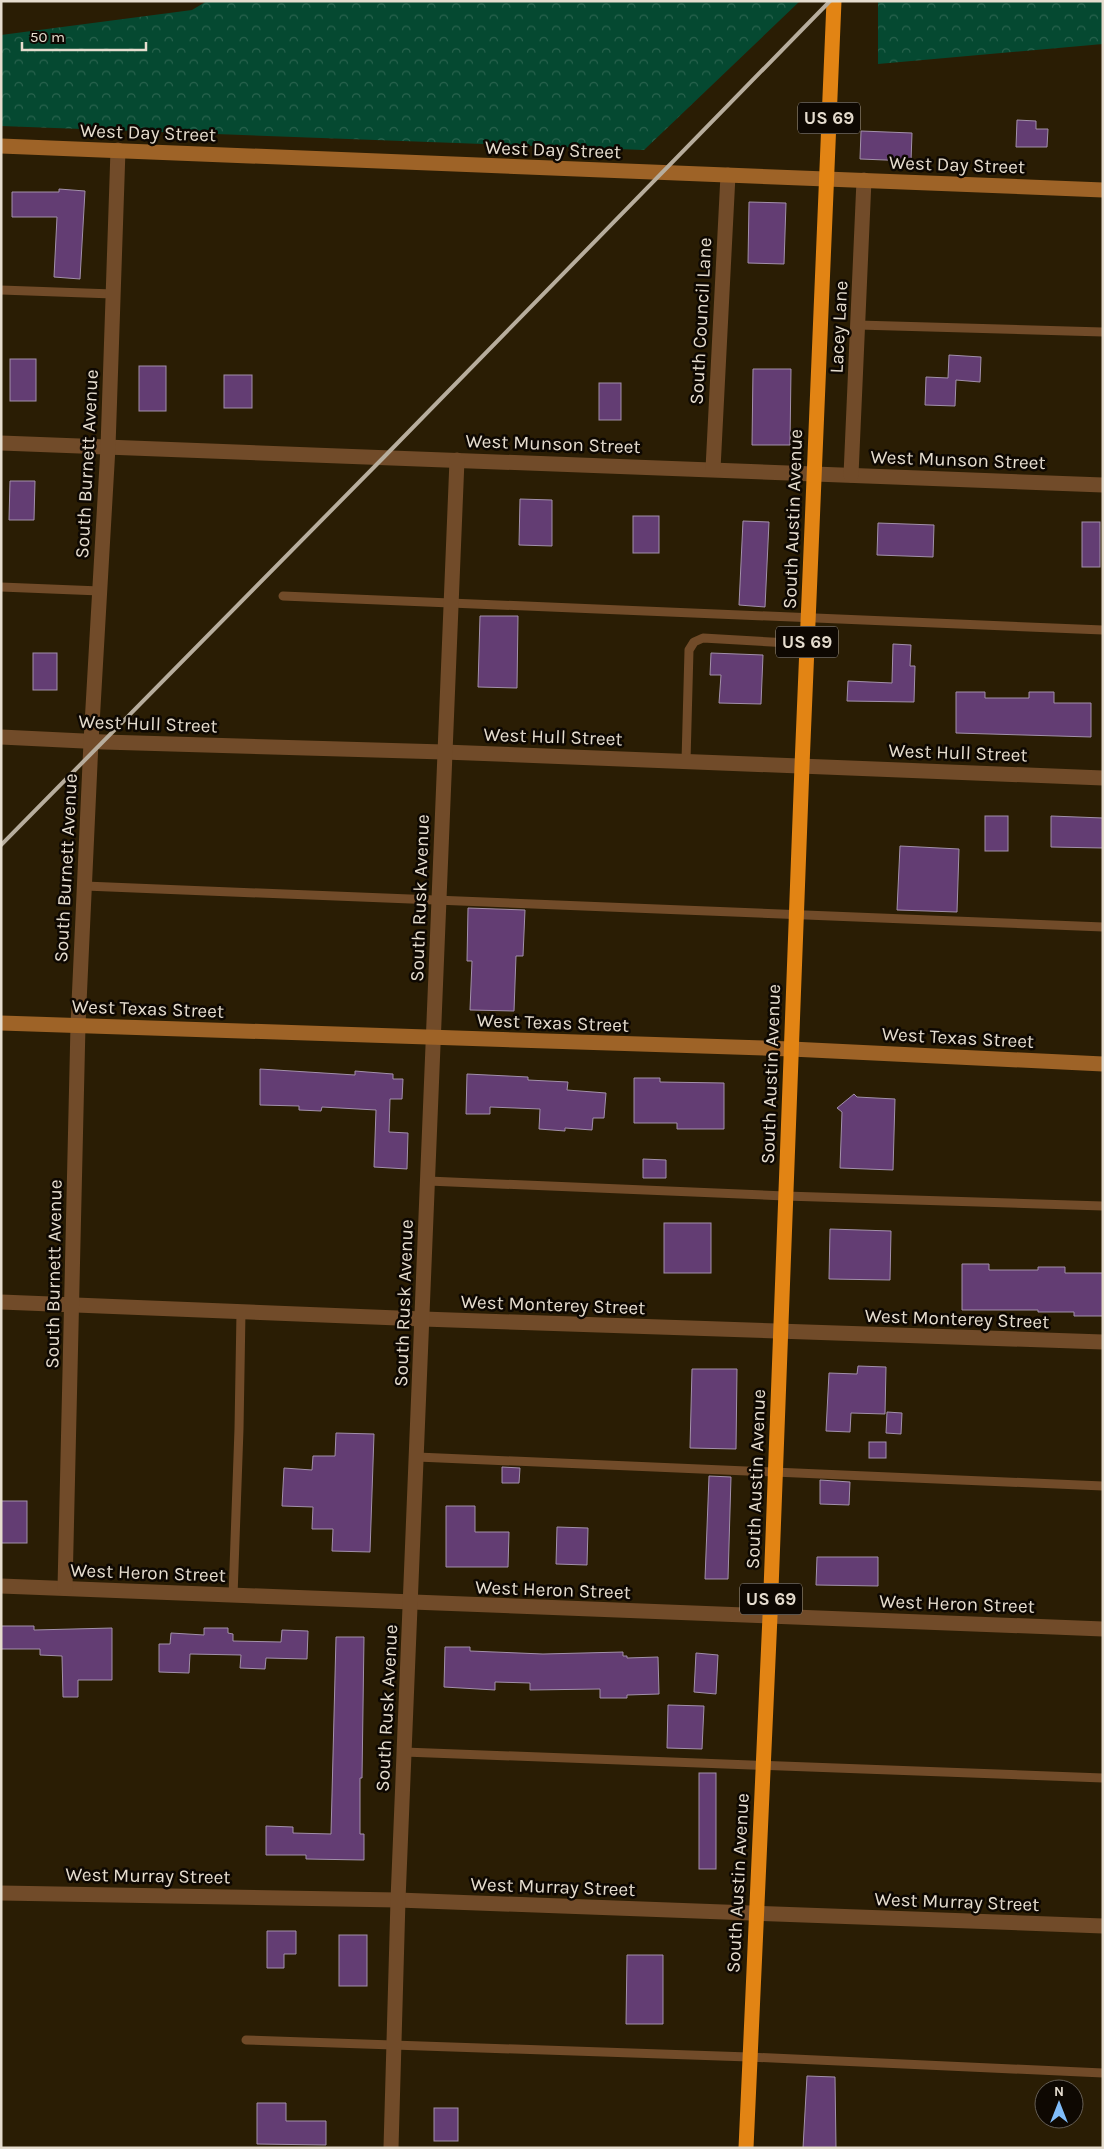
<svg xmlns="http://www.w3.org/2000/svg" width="1104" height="2149" font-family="Karla,sans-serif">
  <defs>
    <pattern id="forest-crowns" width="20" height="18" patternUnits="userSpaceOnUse" patternTransform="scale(1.25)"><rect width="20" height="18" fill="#054931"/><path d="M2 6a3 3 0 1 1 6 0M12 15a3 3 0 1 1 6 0" fill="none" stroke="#29634e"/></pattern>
  </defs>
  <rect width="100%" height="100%" fill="#2a1d04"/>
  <!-- forest -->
  <g fill="url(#forest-crowns)">
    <path d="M 207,1 L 800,1 L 644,150 L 1,126 L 1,35 L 192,10 Z"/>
    <path d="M 878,1 L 1103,1 L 1103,44 L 878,64 Z"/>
  </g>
  <!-- building -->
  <g fill="#633d73" stroke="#a290aa">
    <path d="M 1017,120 L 1036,121 L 1036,129 L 1048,129 L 1047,147 L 1016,147 Z"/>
    <path d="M 861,131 L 912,133 L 911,161 L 860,159 Z"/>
    <path d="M 59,189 L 85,191 L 80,279 L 54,277 L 57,217 L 12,217 L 12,192 L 59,192 Z"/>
    <path d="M 749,202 L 786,203 L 784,264 L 748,263 Z"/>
    <path d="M 949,355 L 981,357 L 980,382 L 956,380 L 955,406 L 925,405 L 926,377 L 948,378 Z"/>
    <rect x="10" y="359" width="26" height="42"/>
    <rect x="139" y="366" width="27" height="45"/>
    <path d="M 753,369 L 791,369 L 790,445 L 752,445 Z"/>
    <rect x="224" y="375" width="28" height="33"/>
    <rect x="599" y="383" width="22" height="37"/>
    <path d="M 10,481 L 35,481 L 34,520 L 9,520 Z"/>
    <path d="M 520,499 L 552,500 L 552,546 L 519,545 Z"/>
    <rect x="633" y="516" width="26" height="37"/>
    <path d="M 743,521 L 769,522 L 765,607 L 739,605 Z"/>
    <rect x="1082" y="522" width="18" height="45"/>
    <path d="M 878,523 L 934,525 L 933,557 L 877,555 Z"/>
    <path d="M 480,616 L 518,616 L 517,688 L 478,687 Z"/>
    <path d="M 893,644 L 911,645 L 910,666 L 915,666 L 914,702 L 847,701 L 848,681 L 892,683 Z"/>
    <rect x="33" y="653" width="24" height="37"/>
    <path d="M 711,653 L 763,655 L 761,704 L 719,703 L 721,675 L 710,675 Z"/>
    <path d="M 956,692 L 985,692 L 985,698 L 1029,698 L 1029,692 L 1054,692 L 1054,703 L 1091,703 L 1091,737 L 956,733 Z"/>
    <rect x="985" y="816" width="23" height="35"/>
    <path d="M 1051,816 L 1103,818 L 1103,848 L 1051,847 Z"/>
    <path d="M 900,846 L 959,849 L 957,912 L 897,910 Z"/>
    <path d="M 468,908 L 525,910 L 523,956 L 516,956 L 514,1011 L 470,1010 L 472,961 L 467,961 Z"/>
    <path d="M 260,1069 L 355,1075 L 355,1071 L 367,1072 L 393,1074 L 393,1079 L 403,1079 L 402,1099 L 390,1099 L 389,1132 L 408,1133 L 407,1169 L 374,1167 L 376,1110 L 322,1107 L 321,1111 L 299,1110 L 299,1106 L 260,1105 Z"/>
    <path d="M 467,1074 L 528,1077 L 528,1080 L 568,1082 L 567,1090 L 606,1093 L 604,1118 L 593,1118 L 592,1130 L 565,1128 L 565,1131 L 539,1129 L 540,1109 L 490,1107 L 490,1114 L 466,1114 Z"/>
    <path d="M 634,1078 L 660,1078 L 660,1082 L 724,1083 L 724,1129 L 677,1129 L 677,1123 L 634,1123 Z"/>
    <path d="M 854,1094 L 857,1097 L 895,1099 L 893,1170 L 840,1168 L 842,1112 L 837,1108 Z"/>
    <path d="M 643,1159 L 666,1160 L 666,1178 L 643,1178 Z"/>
    <rect x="664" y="1223" width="47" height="50"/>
    <path d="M 830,1229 L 891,1231 L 890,1280 L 829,1279 Z"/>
    <path d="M 962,1264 L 989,1264 L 989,1270 L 1038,1270 L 1038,1267 L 1065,1267 L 1065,1273 L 1103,1273 L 1103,1316 L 1074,1316 L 1074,1312 L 1038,1312 L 1038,1310 L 962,1310 Z"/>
    <path d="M 858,1366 L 886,1367 L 885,1414 L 851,1413 L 850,1432 L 826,1431 L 829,1373 L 857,1374 Z"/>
    <path d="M 692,1369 L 737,1369 L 736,1449 L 690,1448 Z"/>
    <path d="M 887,1412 L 902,1413 L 901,1434 L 886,1433 Z"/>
    <path d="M 336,1433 L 374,1434 L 370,1552 L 332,1551 L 333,1529 L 312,1529 L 313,1507 L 282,1506 L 284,1468 L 312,1470 L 313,1456 L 335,1456 Z"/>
    <rect x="869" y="1442" width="17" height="16"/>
    <path d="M 502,1467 L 520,1468 L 519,1483 L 502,1483 Z"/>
    <path d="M 709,1476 L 731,1477 L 728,1579 L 705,1579 Z"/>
    <path d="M 820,1480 L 850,1482 L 849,1505 L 820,1504 Z"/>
    <rect x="1" y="1501" width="26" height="42"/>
    <path d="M 446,1506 L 475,1506 L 475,1532 L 509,1532 L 508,1567 L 446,1567 Z"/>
    <path d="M 557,1527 L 588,1528 L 587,1565 L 556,1564 Z"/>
    <path d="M 817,1557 L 878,1557 L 878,1586 L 816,1585 Z"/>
    <path d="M 1,1626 L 34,1626 L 34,1630 L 112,1628 L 112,1680 L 78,1680 L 78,1697 L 63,1697 L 62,1656 L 40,1655 L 40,1649 L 1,1649 Z"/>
    <path d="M 204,1628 L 228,1628 L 228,1633 L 233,1634 L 233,1641 L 281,1642 L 282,1630 L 308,1631 L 307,1659 L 266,1658 L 265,1669 L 240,1668 L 241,1655 L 190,1654 L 189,1673 L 159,1672 L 159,1644 L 170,1644 L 171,1633 L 204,1635 Z"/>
    <path d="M 336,1637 L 364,1637 L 362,1778 L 360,1778 L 360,1834 L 364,1834 L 364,1860 L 306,1859 L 306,1855 L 266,1855 L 266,1826 L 293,1827 L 293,1833 L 331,1834 Z"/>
    <path d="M 445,1647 L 470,1647 L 470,1651 L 543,1654 L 623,1652 L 623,1656 L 627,1656 L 627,1658 L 658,1657 L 659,1694 L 627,1695 L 627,1698 L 600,1698 L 600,1689 L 530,1690 L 530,1683 L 495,1682 L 495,1690 L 444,1687 Z"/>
    <path d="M 696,1653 L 718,1655 L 716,1694 L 694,1692 Z"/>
    <path d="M 668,1705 L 704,1706 L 702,1749 L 667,1748 Z"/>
    <rect x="699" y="1773" width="17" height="96"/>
    <path d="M 267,1931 L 296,1931 L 296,1954 L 284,1954 L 284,1968 L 267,1968 Z"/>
    <rect x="339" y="1935" width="28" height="51"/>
    <path d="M 627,1955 L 663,1955 L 663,2024 L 626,2024 Z"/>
    <path d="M 807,2076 L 835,2077 L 836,2148 L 803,2148 Z"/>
    <path d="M 257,2103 L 286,2103 L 286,2121 L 326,2121 L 326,2145 L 257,2144 Z"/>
    <rect x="434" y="2108" width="24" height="33"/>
  </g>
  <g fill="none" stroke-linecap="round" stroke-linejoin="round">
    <!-- lane -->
    <g stroke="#714b29" stroke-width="9">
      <path d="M 1,290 L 113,294"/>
      <path d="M 858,325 L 1103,332"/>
      <path d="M 1,587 L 100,591"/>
      <path d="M 283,596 L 1103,630"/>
      <path d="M 686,761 L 689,650 L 694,642 L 703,638 L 807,644"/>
      <path d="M 85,886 L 1103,927"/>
      <path d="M 428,1181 L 785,1196 L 1103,1206"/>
      <path d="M 417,1457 L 1103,1486"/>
      <path d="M 233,1596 L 239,1429 L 241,1312"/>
      <path d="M 404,1752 L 1103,1778"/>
      <path d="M 246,2040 L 749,2057 L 1103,2073"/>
    </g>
    <!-- street -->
    <g stroke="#714b29" stroke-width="15">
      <path d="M 1,443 L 1103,485"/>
      <path d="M 713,469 L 728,175"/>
      <path d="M 851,475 L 864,180"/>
      <path d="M 1,737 L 104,742 L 444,752 L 1103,778"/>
      <path d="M 1,1302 L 423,1319 L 1103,1342"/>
      <path d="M 1,1586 L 1103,1629"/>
      <path d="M 65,1588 L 78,1025 L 91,742 L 108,447 L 118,150"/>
      <path d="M 1,1893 L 398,1900 L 1103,1926"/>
      <path d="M 391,2148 L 398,1900 L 457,460"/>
    </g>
    <!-- secondary -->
    <g stroke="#9e6327" stroke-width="15">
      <path d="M 1,146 L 1103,190"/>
      <path d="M 1,1023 L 791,1049 L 1103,1064"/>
    </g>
    <!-- highway -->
    <path stroke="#e28414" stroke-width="15" d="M 746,2148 L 770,1616 L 802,766 L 834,1"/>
    <!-- rail -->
    <path stroke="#b7ad9d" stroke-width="4" d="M 1,845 L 384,457 L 830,1"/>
  </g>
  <g text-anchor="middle" stroke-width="5" stroke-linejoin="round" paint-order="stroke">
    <!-- shield labels -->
    <g fill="#0e0802" stroke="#a59d92" stroke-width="1">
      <rect x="798" y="102.5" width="62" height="31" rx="4"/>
      <rect x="776" y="626.5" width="62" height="31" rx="4"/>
      <rect x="740" y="1583.5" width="62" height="31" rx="4"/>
    </g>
    <g font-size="18" font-weight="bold" fill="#e6ddcf">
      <text x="829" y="124">US 69</text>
      <text x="807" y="648">US 69</text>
      <text x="771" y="1605">US 69</text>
    </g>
    <!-- street labels -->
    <g font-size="19" fill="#e6ddcf" stroke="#0e0802">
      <text transform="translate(148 132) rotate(2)" y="7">West Day Street</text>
      <text transform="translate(553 149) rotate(2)" y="7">West Day Street</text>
      <text transform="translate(957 164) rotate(2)" y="7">West Day Street</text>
      <text transform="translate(700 321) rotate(-87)" y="7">South Council Lane</text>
      <text transform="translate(838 327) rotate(-87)" y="7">Lacey Lane</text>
      <text transform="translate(553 443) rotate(2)" y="7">West Munson Street</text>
      <text transform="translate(958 459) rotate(2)" y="7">West Munson Street</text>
      <text transform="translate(86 464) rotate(-87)" y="7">South Burnett Avenue</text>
      <text transform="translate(792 519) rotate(-88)" y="7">South Austin Avenue</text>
      <text transform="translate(148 723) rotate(2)" y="7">West Hull Street</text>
      <text transform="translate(553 736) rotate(2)" y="7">West Hull Street</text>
      <text transform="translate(958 752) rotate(2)" y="7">West Hull Street</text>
      <text transform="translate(65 868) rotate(-87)" y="7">South Burnett Avenue</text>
      <text transform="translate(419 898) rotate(-88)" y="7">South Rusk Avenue</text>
      <text transform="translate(148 1008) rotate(2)" y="7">West Texas Street</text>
      <text transform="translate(553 1022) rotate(2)" y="7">West Texas Street</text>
      <text transform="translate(958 1037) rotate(3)" y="7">West Texas Street</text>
      <text transform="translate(770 1074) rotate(-88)" y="7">South Austin Avenue</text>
      <text transform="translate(53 1274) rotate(-89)" y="7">South Burnett Avenue</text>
      <text transform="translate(403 1303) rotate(-88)" y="7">South Rusk Avenue</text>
      <text transform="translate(553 1304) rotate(2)" y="7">West Monterey Street</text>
      <text transform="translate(957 1318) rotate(2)" y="7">West Monterey Street</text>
      <text transform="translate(755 1479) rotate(-88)" y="7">South Austin Avenue</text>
      <text transform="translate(148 1572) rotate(2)" y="7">West Heron Street</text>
      <text transform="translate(553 1589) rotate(2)" y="7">West Heron Street</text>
      <text transform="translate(957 1603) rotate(2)" y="7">West Heron Street</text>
      <text transform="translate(386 1708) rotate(-87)" y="7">South Rusk Avenue</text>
      <text transform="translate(148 1875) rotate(1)" y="7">West Murray Street</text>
      <text transform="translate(737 1883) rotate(-87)" y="7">South Austin Avenue</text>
      <text transform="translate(553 1886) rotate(2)" y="7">West Murray Street</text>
      <text transform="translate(957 1901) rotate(2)" y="7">West Murray Street</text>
    </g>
  </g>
  <!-- border -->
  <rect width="1104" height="2149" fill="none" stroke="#e6ddcf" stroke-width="5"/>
  <!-- north arrow -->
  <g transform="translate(1059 2104)"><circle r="24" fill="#0e0802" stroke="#645d54"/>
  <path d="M0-4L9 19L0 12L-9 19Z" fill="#80bdfa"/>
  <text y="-8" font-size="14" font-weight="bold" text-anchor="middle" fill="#e6ddcf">N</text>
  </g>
  <!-- scale -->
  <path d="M22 42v8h124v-8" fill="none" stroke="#e6ddcf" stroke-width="2.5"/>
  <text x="30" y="42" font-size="15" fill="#e6ddcf" stroke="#0e0802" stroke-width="4" paint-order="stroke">50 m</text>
</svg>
